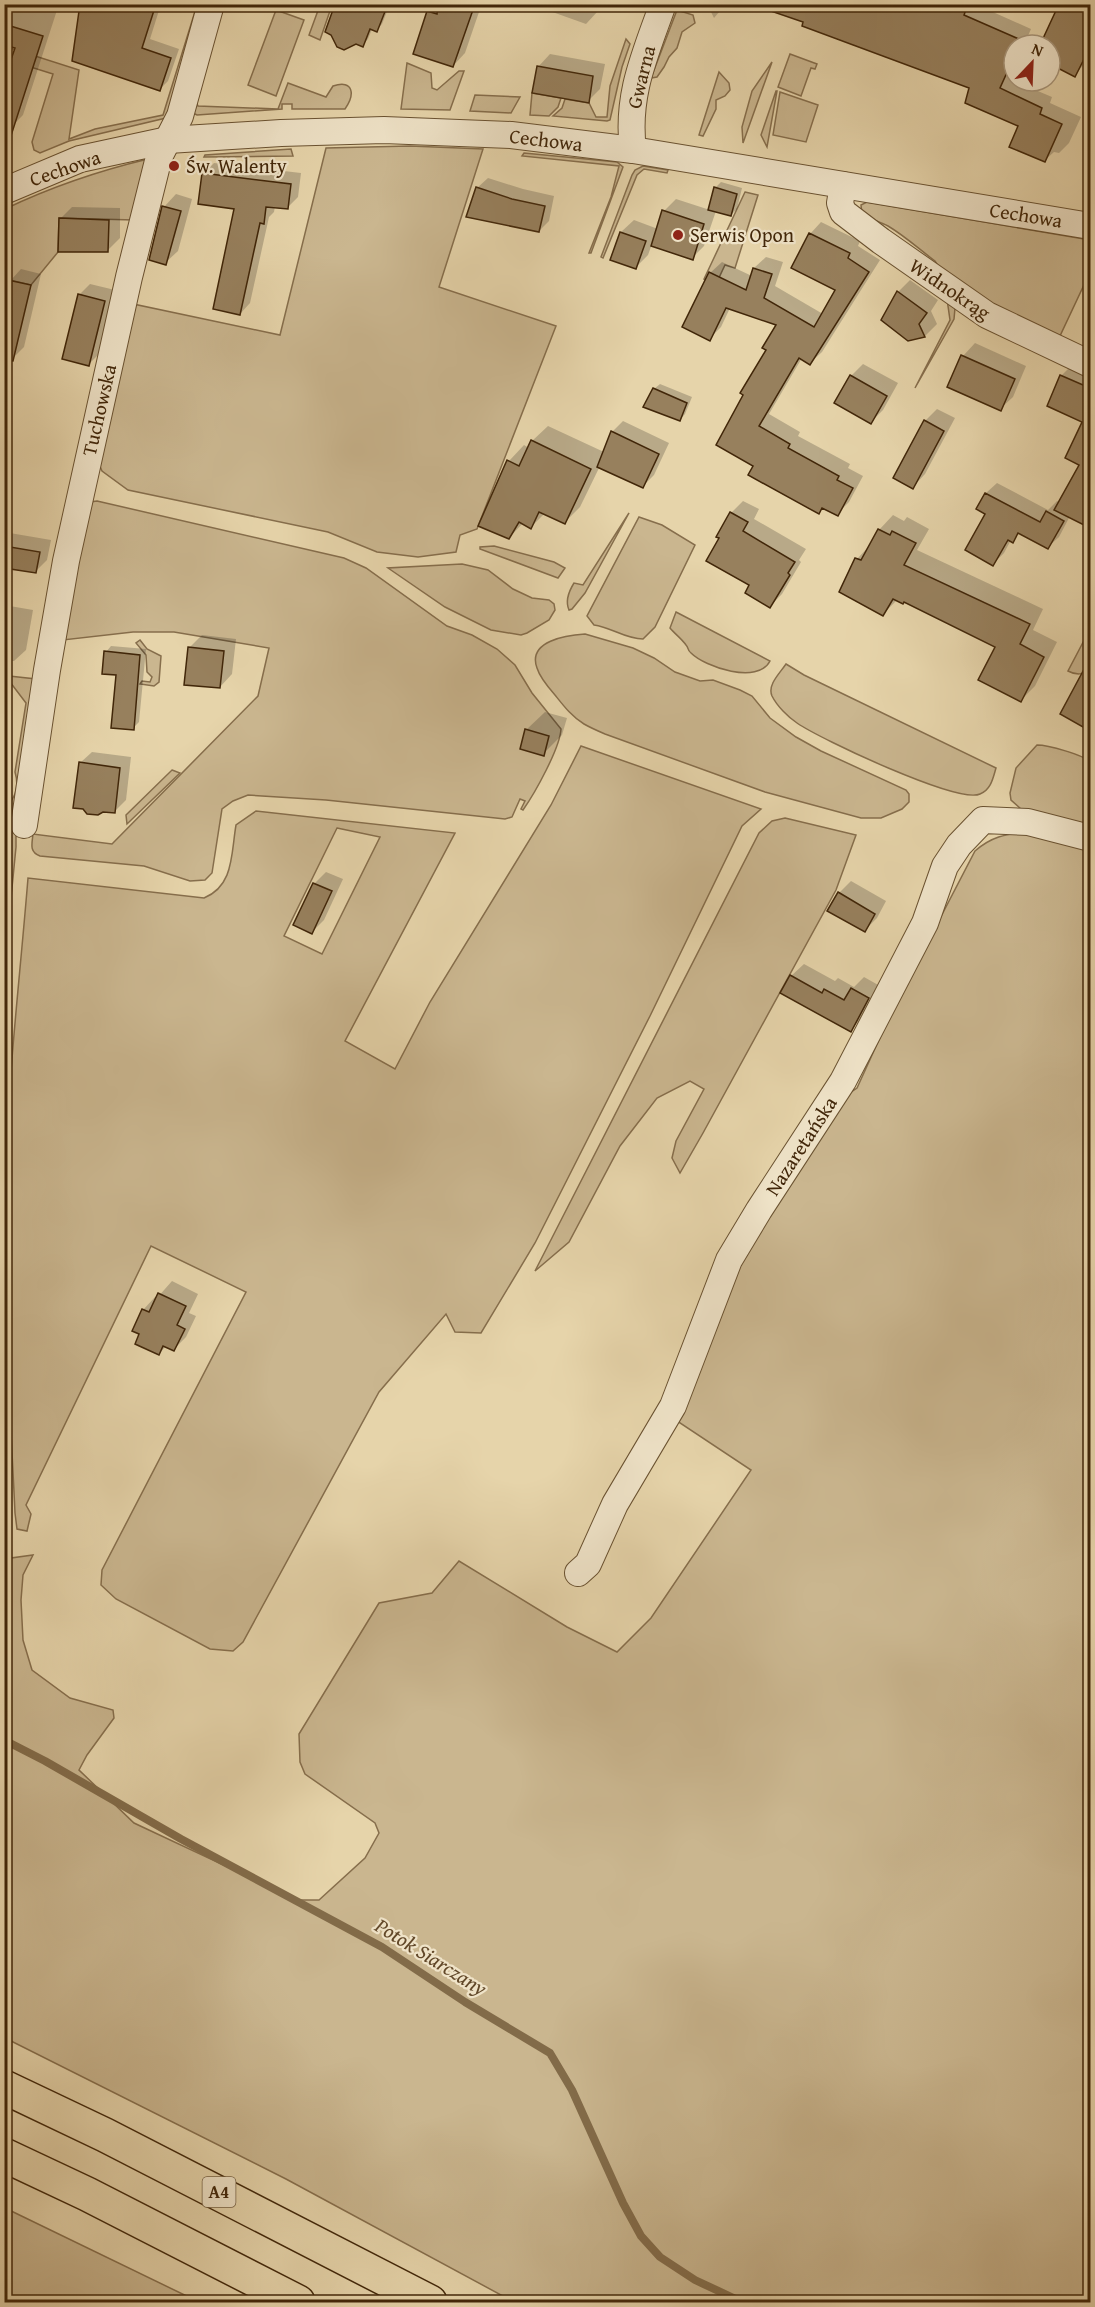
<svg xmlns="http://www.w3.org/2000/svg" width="1095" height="2307" font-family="'Gentium Book Plus',serif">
  <rect width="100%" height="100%" fill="#e6d4aa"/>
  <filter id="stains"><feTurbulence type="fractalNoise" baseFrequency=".00333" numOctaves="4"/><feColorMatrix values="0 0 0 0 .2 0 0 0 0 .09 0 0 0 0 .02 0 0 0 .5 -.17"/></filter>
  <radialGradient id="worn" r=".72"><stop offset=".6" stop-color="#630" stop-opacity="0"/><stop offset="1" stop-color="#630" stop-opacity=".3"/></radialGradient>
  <!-- green -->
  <g fill="#cab68f" stroke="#866e4c" stroke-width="1.5" fill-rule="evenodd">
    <path d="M 197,5 L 199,7 L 169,115 L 166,118 L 69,141 L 40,153 L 34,150 L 32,142 L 53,74 L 5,59 L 4,46 L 79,70 L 69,139 L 95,129 L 163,115 Z"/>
    <path d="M 220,5 L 224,5 L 195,99 L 198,106 L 278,109 L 288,83 L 326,97 L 333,86 C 354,79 355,95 345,109 L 292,109 L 292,104 L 282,104 L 282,109 L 197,115 L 193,113 L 192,101 Z"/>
    <path d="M 320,5 L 332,5 L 320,40 L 309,35 Z"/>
    <path d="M 276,10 L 304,20 L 276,96 L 248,85 Z"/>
    <path d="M 677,10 L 693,15 L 695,23 L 682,32 L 677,48 L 669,57 L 664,67 L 657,77 L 651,78 Z"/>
    <path d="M 626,39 L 630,44 L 622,67 L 610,120 L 607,121 L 553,116 L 562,108 L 565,99 L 589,103 L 596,117 L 607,117 L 610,86 Z"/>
    <path d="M 790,54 L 817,64 L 815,69 L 811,68 L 801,96 L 778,87 Z"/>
    <path d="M 772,62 L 743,143 L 742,127 L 752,91 Z"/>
    <path d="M 407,63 L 431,73 L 432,88 L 437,90 L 459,71 L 464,71 L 450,110 L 401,109 Z"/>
    <path d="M 719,72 L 729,83 L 730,90 L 725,96 L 716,100 L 716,109 L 703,136 L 699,135 Z"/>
    <path d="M 776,91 L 777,91 L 767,147 L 761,135 Z"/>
    <path d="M 780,92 L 818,105 L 806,142 L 773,135 Z"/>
    <path d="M 532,93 L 561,98 L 558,107 L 549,116 L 530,115 Z"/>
    <path d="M 475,95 L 520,97 L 511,113 L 470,111 Z"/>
    <path d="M 410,146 L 483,149 L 439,287 L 556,326 L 477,529 L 460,535 L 456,552 L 418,557 L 377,552 L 328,532 L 128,490 L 102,471 L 99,464 L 133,304 L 280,335 L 326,148 Z"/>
    <path d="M 291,149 L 293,156 L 204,157 L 205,155 Z"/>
    <path d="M 524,153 L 617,162 L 623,167 L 591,253 L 589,253 L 611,197 L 619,166 L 522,156 Z"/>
    <path d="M 148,159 L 134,220 L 59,218 L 58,252 L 31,285 L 5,279 L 5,239 L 11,210 L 5,213 L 5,209 C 51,187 98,171 148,159 Z"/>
    <path d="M 643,166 L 668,170 L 667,173 L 644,169 L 637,175 L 603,258 L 601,257 L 632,175 L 635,170 Z"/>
    <path d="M 745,192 L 758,195 L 735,268 L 725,265 L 716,284 L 704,279 Z"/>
    <path d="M 867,202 L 1090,240 L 1090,272 L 1059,338 L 1019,323 L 940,269 L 935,261 C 920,250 905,236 888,226 C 879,221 871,220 862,214 L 861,205 Z"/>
    <path d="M 947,299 L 955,308 L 954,319 L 915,388 L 950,320 Z"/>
    <path d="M 97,501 L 344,558 L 366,568 L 447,626 L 472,635 L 497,649 L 515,665 L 532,693 L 561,729 C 560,748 535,793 523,810 L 521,809 L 525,801 L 520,799 L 512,817 L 505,819 L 326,800 L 248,795 L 233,801 L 222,809 L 212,873 L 205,880 L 190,881 L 144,866 L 40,856 C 29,852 32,844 33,834 L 112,844 L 258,696 L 269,648 L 174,632 L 133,632 L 63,640 L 90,502 Z"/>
    <path d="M 629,513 L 585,593 L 572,609 L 569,610 C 565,601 569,591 574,583 L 583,585 Z"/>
    <path d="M 639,517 L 662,525 L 695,545 L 655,627 L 643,639 C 625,639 611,627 594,625 L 587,616 Z"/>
    <path d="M 494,546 L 554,562 L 565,568 L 558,578 L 480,549 L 480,547 Z"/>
    <path d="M 462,564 L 488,570 L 513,589 L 532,598 L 549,600 L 554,604 L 555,610 L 549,620 L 527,633 L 521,635 L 491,630 L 445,607 L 388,568 Z"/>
    <path d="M 676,612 L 770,661 C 758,685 705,667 691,653 C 687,650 689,648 686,645 C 682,639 675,634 670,628 Z"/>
    <path d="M 1090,629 L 1090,670 C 1084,675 1075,675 1068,671 Z"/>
    <path d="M 585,634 L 633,648 L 654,658 L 675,672 L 700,681 L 713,680 L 740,690 L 752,696 L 770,718 L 796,737 L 821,751 L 906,790 L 909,794 L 909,802 L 902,809 L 881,818 L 861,818 L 765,792 L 605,734 C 598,731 591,728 584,724 C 572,717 563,705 555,695 C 548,687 540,678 537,668 C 527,641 567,635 585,634 Z"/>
    <path d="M 140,640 L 147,649 L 161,656 L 159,682 L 154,686 L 140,684 L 142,681 L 150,682 L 152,677 L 147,672 L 146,655 L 136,643 Z"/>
    <path d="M 786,664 L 804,675 L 996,768 C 993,778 991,790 980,794 C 958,804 820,739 797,723 C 788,717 777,706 772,696 C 767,685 780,673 786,664 Z"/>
    <path d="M 9,676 L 36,679 L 16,832 L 16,847 L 5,959 L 5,802 L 11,801 C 17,793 18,782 15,772 L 26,703 L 10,682 Z"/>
    <path d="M 1037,745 C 1048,745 1084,755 1090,762 L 1090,826 L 1021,809 L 1011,800 L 1010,793 L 1016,768 Z"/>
    <path d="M 581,746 L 761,809 L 742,826 L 650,1016 L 535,1243 L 481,1333 L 455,1332 L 446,1314 L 379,1392 L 243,1642 L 233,1651 L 210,1649 L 116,1599 L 101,1585 L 102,1570 L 246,1292 L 151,1246 L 26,1505 L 31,1514 L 27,1531 L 17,1529 L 15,1513 C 10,1402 1,1289 5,1177 C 8,1077 20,977 28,878 L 204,898 C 234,886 231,854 236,825 L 256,811 L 455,833 L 345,1041 L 395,1069 L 430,1002 L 551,805 ZM 337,828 L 380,837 L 322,954 L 284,936 Z"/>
    <path d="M 172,770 L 180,773 L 127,824 L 126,815 Z"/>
    <path d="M 785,818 L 856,835 L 836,890 L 703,1133 L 680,1173 L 672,1158 L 676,1141 L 704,1089 L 690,1081 L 657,1098 L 620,1146 L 569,1242 L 535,1271 L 759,833 L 772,821 Z"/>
    <path d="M 1026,832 L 1090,848 L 1090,2302 L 514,2302 L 286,2179 L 5,2038 L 4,1559 L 33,1555 L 23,1575 L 21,1600 L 23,1640 L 32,1670 L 70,1698 L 113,1710 L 114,1718 L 87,1755 L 79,1770 L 134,1823 L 298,1900 L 319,1900 L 365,1858 L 379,1833 L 375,1823 L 305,1774 L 300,1762 L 299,1734 L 379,1603 L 432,1593 L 459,1561 L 567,1627 L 617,1652 L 651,1618 L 751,1470 L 677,1421 L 740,1262 L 844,1097 L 857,1088 L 893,1009 L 975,851 C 991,837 1005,834 1026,832 Z"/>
    <path d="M 5,2208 L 199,2302 L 5,2302 Z"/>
  </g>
  <!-- shadow -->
  <g fill="#0003">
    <path d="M 15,4 L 59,4 L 23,115 L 14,124 L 17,47 L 4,43 L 4,24 L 10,18 Z"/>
    <path d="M 81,4 L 161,4 L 150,39 L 179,49 L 168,81 L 159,90 Z"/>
    <path d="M 337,4 L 390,4 L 382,24 L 376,30 L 372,29 L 368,39 L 362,45 Z"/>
    <path d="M 436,4 L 456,4 L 479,12 L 465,53 L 453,66 L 429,12 Z"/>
    <path d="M 530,4 L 600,4 L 598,11 L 586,24 Z"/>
    <path d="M 707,4 L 726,4 L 714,18 Z"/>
    <path d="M 760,4 L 975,4 L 1031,29 L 1024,45 L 1014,45 L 1014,68 L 1010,77 L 1014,81 L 1052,97 L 1050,103 L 1081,117 L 1069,143 L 1059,153 L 1054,152 L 1045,160 L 1020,125 L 971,87 Z"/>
    <path d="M 1048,4 L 1090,4 L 1090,57 L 1075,75 L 1050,62 L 1050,45 L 1041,45 L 1057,12 Z"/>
    <path d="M 550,54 L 605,64 L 600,89 L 588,101 L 538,67 Z"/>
    <path d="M 214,163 L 301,173 L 298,197 L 287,208 L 275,206 L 274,212 L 269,217 L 250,303 L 240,314 L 236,207 L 203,174 Z"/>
    <path d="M 488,178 L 523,189 L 554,196 L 549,221 L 539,231 L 477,188 Z"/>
    <path d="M 721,182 L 742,188 L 737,209 L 731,215 L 716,211 L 704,246 L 692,258 L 652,244 L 648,255 L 636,267 L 612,259 L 621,232 L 634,220 L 658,229 L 664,211 L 676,199 L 710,210 L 715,188 Z"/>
    <path d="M 176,194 L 192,199 L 178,251 L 165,263 L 164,207 Z"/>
    <path d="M 72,207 L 120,208 L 120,238 L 108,250 L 60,219 Z"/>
    <path d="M 821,222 L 860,241 L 858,246 L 880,260 L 822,352 L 810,363 L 802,358 L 769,414 L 800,432 L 798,436 L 850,464 L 848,468 L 863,476 L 849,502 L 837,514 L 824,507 L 819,512 L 756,465 L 718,444 L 768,350 L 779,324 L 730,308 L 721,327 L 709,339 L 710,273 L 722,262 L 752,276 L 754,268 L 766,257 L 783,262 L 775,286 L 823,314 L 837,289 L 810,234 Z"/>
    <path d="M 21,269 L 41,274 L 24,347 L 12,359 L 10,281 Z"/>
    <path d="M 910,280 L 938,300 L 931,311 L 937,324 L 925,336 L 908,340 L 898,292 Z"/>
    <path d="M 90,284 L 115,290 L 99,354 L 88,365 L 79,295 Z"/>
    <path d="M 975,343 L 1026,366 L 1013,397 L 1000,409 L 949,386 L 963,356 Z"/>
    <path d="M 1074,363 L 1090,371 L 1090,421 L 1089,423 L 1061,376 Z"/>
    <path d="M 863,364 L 898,383 L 883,410 L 871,422 L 851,376 Z"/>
    <path d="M 660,384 L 692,397 L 685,414 L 680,420 L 654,389 Z"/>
    <path d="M 937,409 L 955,418 L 925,474 L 913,487 L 925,421 Z"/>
    <path d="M 623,421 L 669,443 L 654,475 L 643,486 L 600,466 L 580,507 L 565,522 L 545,513 L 530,528 L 523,523 L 509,538 L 480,525 L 509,461 L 524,445 L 529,448 L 532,441 L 548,426 L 604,452 L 612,432 Z"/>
    <path d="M 1090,455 L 1090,527 L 1070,516 L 1059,537 L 1048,547 L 1021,532 L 1011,540 L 1004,553 L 993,564 L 987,513 L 978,509 L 986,493 L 997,483 L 1048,510 L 1057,501 L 1060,502 L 1081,465 Z"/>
    <path d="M 743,501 L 759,509 L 754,519 L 806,549 L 799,560 L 801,562 L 782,594 L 770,606 L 751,584 L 721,538 L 731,513 Z"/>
    <path d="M 893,515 L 904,521 L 907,517 L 929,529 L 917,550 L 1043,609 L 1033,630 L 1057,642 L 1035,686 L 1021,700 L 997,646 L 898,599 L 883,614 L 841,591 L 857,559 L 871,544 L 879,530 Z"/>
    <path d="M 4,532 L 51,540 L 47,560 L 35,572 L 4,567 Z"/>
    <path d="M 4,605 L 33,610 L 26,650 L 14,661 L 4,661 Z"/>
    <path d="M 202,635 L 236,639 L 232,674 L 220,687 L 189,648 Z"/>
    <path d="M 111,646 L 146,649 L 139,722 L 133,728 L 118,674 L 106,652 Z"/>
    <path d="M 1090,671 L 1090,729 L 1062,714 L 1079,683 Z"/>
    <path d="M 545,712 L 567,718 L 562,735 L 543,754 L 526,730 Z"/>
    <path d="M 92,752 L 131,757 L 126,800 L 114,812 L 80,763 Z"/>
    <path d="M 326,872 L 343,879 L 324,920 L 312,932 L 314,884 Z"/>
    <path d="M 851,881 L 886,901 L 877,918 L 865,930 L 839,893 Z"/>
    <path d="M 804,964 L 835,981 L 838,978 L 854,987 L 864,977 L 880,986 L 863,1017 L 850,1030 L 791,976 Z"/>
    <path d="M 172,1281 L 198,1294 L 189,1313 L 196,1316 L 186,1337 L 174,1349 L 166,1346 L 159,1354 L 141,1333 L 143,1310 L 155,1297 L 157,1298 Z"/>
  </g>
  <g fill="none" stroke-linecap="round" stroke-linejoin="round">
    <!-- stream -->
    <path stroke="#826b49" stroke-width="8" d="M 4,1740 L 45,1761 L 181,1839 L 382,1947 L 465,2002 L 550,2053 L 572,2090 L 623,2203 L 641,2236 L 660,2257 L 695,2280 L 742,2302"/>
  </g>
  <!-- building -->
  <g fill="#97805d" stroke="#412609" stroke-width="1.5">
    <path d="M 80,4 L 156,4 L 142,48 L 171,58 L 160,91 L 72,61 Z"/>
    <path d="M 335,4 L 374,4 L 386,9 L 377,32 L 370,29 L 363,47 L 356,44 L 344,50 L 337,47 L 331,35 L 325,32 Z"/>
    <path d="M 438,4 L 475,4 L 453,67 L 413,54 L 427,11 L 437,14 Z"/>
    <path d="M 763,4 L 968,4 L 964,15 L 1021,40 L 1019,45 L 1014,45 L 1014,57 L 1000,88 L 1042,108 L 1040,114 L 1062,124 L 1045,162 L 1009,147 L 1018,126 L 965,103 L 969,88 L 802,26 L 803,22 L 762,8 Z"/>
    <path d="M 1059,4 L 1090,4 L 1090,47 L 1075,77 L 1050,64 L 1050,45 L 1040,45 Z"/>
    <path d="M 4,24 L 43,36 L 9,142 L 4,141 L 4,80 L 15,48 L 4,45 Z"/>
    <path d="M 537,66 L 593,76 L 589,103 L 532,93 Z"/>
    <path d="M 202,173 L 291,184 L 288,209 L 266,207 L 264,224 L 260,223 L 240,315 L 213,309 L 234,209 L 198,204 Z"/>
    <path d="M 476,187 L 512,199 L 545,206 L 539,232 L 466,217 Z"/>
    <path d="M 714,187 L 737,194 L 731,216 L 708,210 Z"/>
    <path d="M 162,206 L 181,211 L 166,265 L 149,260 Z"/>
    <path d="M 662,210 L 704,224 L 693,260 L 651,246 Z"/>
    <path d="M 59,218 L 109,220 L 108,252 L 58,252 Z"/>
    <path d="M 620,232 L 646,241 L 636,269 L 610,260 Z"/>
    <path d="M 809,233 L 850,253 L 848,258 L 869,272 L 810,365 L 799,358 L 759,426 L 790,444 L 788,448 L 839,476 L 837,480 L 853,488 L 838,516 L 822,508 L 819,514 L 748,475 L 753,466 L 716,445 L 743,395 L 740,393 L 766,350 L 762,348 L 776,325 L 726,308 L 710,341 L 682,327 L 709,272 L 746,290 L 753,268 L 772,274 L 764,298 L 814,327 L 835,290 L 791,268 Z"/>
    <path d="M 8,280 L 31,285 L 13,361 L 4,360 L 4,296 Z"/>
    <path d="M 897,291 L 927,313 L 919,324 L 925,337 L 908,341 L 881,320 Z"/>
    <path d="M 78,294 L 105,301 L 89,366 L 62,359 Z"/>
    <path d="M 961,355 L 1015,379 L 1001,411 L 947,387 Z"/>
    <path d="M 850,375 L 887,396 L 871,424 L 834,403 Z"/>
    <path d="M 1060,375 L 1090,388 L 1090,528 L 1054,510 L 1079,465 L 1065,458 L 1082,422 L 1047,406 Z"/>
    <path d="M 653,388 L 687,403 L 680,421 L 643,407 Z"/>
    <path d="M 924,420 L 944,431 L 913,489 L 893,478 Z"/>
    <path d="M 611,431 L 659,454 L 643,488 L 597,467 Z"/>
    <path d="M 531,440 L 591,469 L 565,524 L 539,512 L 531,529 L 519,522 L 509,539 L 478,526 L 507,460 L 519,466 Z"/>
    <path d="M 985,493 L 1040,522 L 1046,511 L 1064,521 L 1048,549 L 1018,533 L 1013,543 L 1008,540 L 993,566 L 965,550 L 985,514 L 976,509 Z"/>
    <path d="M 730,512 L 748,522 L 743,531 L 795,562 L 788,573 L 790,575 L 770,608 L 745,593 L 749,585 L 706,561 L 719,538 L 716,537 Z"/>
    <path d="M 878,529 L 890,535 L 892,531 L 916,543 L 904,565 L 1030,624 L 1020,644 L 1044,657 L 1021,702 L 978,680 L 995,647 L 904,602 L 903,604 L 893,599 L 883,616 L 839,592 L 855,558 L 861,560 Z"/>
    <path d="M 4,546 L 40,552 L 36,573 L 4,568 Z"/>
    <path d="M 188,647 L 224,651 L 220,688 L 184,685 Z"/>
    <path d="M 104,651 L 140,655 L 134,730 L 111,728 L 116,675 L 102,674 Z"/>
    <path d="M 1090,658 L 1090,731 L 1060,714 Z"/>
    <path d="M 525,729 L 549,736 L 544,756 L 520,749 Z"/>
    <path d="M 79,762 L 120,768 L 115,813 L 103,812 L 98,815 L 87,814 L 83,809 L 73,808 Z"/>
    <path d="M 313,883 L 332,891 L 312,934 L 293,925 Z"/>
    <path d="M 838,892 L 875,914 L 865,932 L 827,911 Z"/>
    <path d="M 790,975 L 822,993 L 824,989 L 844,1000 L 851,988 L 869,998 L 851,1032 L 780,993 Z"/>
    <path d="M 158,1293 L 186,1306 L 177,1325 L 185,1329 L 174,1351 L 163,1346 L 159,1355 L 135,1344 L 139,1334 L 132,1331 L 142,1309 L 149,1312 Z"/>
  </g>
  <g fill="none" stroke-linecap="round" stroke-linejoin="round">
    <defs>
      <g id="minor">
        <path d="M 633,150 C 626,95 645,55 663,4"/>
        <path d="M 843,185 L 840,203 L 843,212 L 881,241 L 987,315 L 1090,364"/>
        <path d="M 4,191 L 80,159 L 168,140 L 281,133 L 384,130 L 511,135 L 633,150 L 1090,226"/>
        <path d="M 24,825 L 47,670 L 66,561 L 129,277 L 159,157 L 180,116 L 211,4"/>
        <path d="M 578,1573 L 588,1564 L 615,1504 L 673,1406 L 729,1260 L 759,1210 L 843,1081 L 925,923 L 945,866 L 959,845 L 983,820 L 1028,822 L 1090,838"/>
      </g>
      <g id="highway">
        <path d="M 4,2087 L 105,2135 L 430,2302"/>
        <path d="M 4,2155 L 87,2194 L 298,2302"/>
      </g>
    </defs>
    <!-- minor casing -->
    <use href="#minor" stroke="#6a5231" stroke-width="28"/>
    <!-- highway casing -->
    <use href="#highway" stroke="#412609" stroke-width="36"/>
    <!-- minor -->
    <use href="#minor" stroke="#efe3c8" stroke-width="26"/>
    <!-- highway -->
    <use href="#highway" stroke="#e6d4aa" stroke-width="33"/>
  </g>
  <!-- markers -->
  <g fill="#8f2418" stroke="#efe3c8" stroke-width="2">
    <circle cx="174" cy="166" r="6"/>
    <circle cx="678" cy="235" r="6"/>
  </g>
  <g text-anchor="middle" stroke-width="4.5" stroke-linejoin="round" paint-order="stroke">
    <!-- shield labels -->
    <rect fill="#efe3c8" stroke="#755f42" stroke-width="1.5" x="202.5" y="2177" width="33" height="30" rx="4.5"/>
    <g font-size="18" font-weight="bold" fill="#412609">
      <text x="219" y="2198">A4</text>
    </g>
    <!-- street labels -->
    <g font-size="20" fill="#412609" stroke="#efe3c8">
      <text transform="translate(641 77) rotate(-76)" y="7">Gwarna</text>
      <text transform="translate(546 140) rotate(7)" y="7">Cechowa</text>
      <text transform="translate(65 168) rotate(-19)" y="7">Cechowa</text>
      <text transform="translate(1026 215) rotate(9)" y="7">Cechowa</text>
      <text transform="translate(950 289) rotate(34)" y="7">Widnokrąg</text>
      <text transform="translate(99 410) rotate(-77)" y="7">Tuchowska</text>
      <text transform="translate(801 1146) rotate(-57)" y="7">Nazaretańska</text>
    </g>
    <!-- poi labels -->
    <g font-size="20" fill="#412609" stroke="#efe3c8" text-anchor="start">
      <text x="186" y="173">Św. Walenty</text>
      <text x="690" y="242">Serwis Opon</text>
    </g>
    <!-- water labels -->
    <g font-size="21" font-style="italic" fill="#624829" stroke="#efe3c8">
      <text transform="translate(431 1957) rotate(32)" y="7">Potok Siarczany</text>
    </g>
  </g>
  <!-- margin -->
  <rect width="1095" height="2307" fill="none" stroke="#e6d4aa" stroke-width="24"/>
  <rect x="6" y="6" width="1083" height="2295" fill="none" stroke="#412609" stroke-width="3"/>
  <rect x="12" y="12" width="1071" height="2283" fill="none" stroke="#412609" stroke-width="1.5"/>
  <!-- north arrow -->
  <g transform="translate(1032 63) rotate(23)"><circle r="28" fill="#efe3c8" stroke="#a9977c" stroke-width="1.5"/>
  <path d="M0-4.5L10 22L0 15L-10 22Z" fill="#8f2418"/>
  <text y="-9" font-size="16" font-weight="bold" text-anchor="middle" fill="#412609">N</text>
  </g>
  <rect width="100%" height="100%" filter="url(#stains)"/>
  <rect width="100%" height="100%" fill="url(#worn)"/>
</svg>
